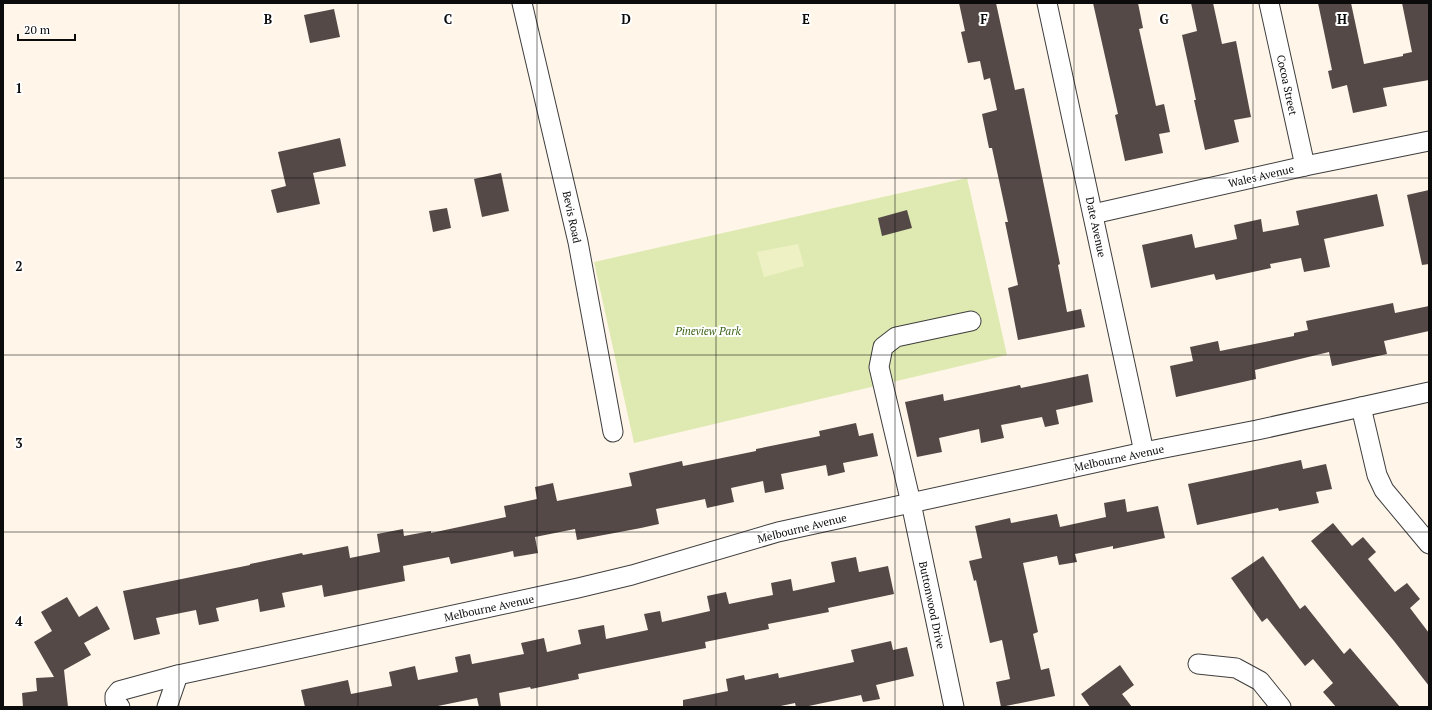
<svg xmlns="http://www.w3.org/2000/svg" width="1432" height="710" font-family="'PT Serif',serif">
  <rect width="100%" height="100%" fill="#fff5e9"/>
  <!-- green -->
  <path fill="#dfeab2" d="M 967,178 L 1007,355 L 634,443 L 594,262 Z"/>
  <!-- pitch -->
  <path fill="#eef1c4" d="M 798,244 L 804,266 L 764,277 L 757,252 Z"/>
  <!-- building -->
  <g fill="#544947">
    <path d="M 959,3 L 996,3 L 1015,90 L 1024,88 L 1060,264 L 1058,265 L 1067,312 L 1081,309 L 1085,327 L 1018,340 L 1008,288 L 1018,285 L 1005,222 L 1008,222 L 992,148 L 989,148 L 982,114 L 997,110 L 990,78 L 984,80 L 980,61 L 968,63 L 961,32 L 965,31 Z"/>
    <path d="M 1093,3 L 1138,3 L 1143,28 L 1139,29 L 1156,106 L 1164,104 L 1170,132 L 1159,134 L 1163,153 L 1125,161 L 1115,115 L 1118,114 Z"/>
    <path d="M 1191,3 L 1213,3 L 1222,44 L 1236,41 L 1251,117 L 1234,120 L 1239,142 L 1205,150 L 1194,100 L 1196,100 L 1182,35 L 1197,31 Z"/>
    <path d="M 1318,3 L 1351,3 L 1364,64 L 1403,56 L 1403,54 L 1412,52 L 1402,3 L 1429,3 L 1429,80 L 1383,88 L 1387,106 L 1353,113 L 1347,85 L 1332,89 L 1328,71 L 1332,70 Z"/>
    <path d="M 334,9 L 340,37 L 310,43 L 304,15 Z"/>
    <path d="M 340,138 L 346,166 L 313,173 L 320,204 L 277,213 L 271,190 L 286,186 L 278,152 Z"/>
    <path d="M 501,173 L 509,211 L 482,217 L 474,179 Z"/>
    <path d="M 1429,190 L 1429,264 L 1422,265 L 1407,195 Z"/>
    <path d="M 1377,194 L 1384,226 L 1324,239 L 1330,267 L 1304,272 L 1301,258 L 1270,264 L 1271,268 L 1216,280 L 1214,274 L 1151,288 L 1142,245 L 1192,234 L 1195,248 L 1237,239 L 1234,225 L 1261,219 L 1263,232 L 1299,225 L 1296,211 Z"/>
    <path d="M 447,208 L 451,228 L 433,232 L 429,211 Z"/>
    <path d="M 907,210 L 912,228 L 882,236 L 878,218 Z"/>
    <path d="M 1393,303 L 1395,313 L 1429,306 L 1429,331 L 1384,341 L 1387,354 L 1332,366 L 1329,352 L 1255,370 L 1256,379 L 1176,397 L 1170,366 L 1193,361 L 1190,347 L 1218,341 L 1220,351 L 1294,336 L 1294,333 L 1308,330 L 1306,321 Z"/>
    <path d="M 1088,374 L 1093,402 L 1056,410 L 1059,424 L 1045,427 L 1042,417 L 1001,425 L 1004,438 L 981,443 L 979,429 L 939,438 L 942,452 L 917,457 L 905,402 L 943,394 L 944,401 L 1020,385 L 1021,388 Z"/>
    <path d="M 856,423 L 859,436 L 873,433 L 878,456 L 843,463 L 845,472 L 828,476 L 826,465 L 781,474 L 784,489 L 765,493 L 763,481 L 731,488 L 734,502 L 707,508 L 705,499 L 656,509 L 659,524 L 641,528 L 577,540 L 575,529 L 535,537 L 538,553 L 514,557 L 513,551 L 451,564 L 449,557 L 403,566 L 405,581 L 324,597 L 322,585 L 282,593 L 285,607 L 260,612 L 258,599 L 216,608 L 219,621 L 199,625 L 196,610 L 156,618 L 160,634 L 134,640 L 123,591 L 250,565 L 250,564 L 302,553 L 303,555 L 348,546 L 350,558 L 380,552 L 377,534 L 403,529 L 404,536 L 431,531 L 431,533 L 506,517 L 504,506 L 537,499 L 535,487 L 553,483 L 557,501 L 632,486 L 629,473 L 682,461 L 683,466 L 756,451 L 756,449 L 820,436 L 819,431 Z"/>
    <path d="M 1301,460 L 1303,469 L 1326,464 L 1332,489 L 1316,492 L 1319,503 L 1279,511 L 1278,508 L 1197,525 L 1188,484 Z"/>
    <path d="M 1125,499 L 1127,512 L 1158,506 L 1165,538 L 1113,549 L 1113,546 L 1075,554 L 1077,562 L 1059,565 L 1057,556 L 1023,563 L 1038,632 L 1033,634 L 1041,670 L 1049,668 L 1055,696 L 1001,707 L 996,682 L 1010,679 L 1002,640 L 990,643 L 976,580 L 974,581 L 969,561 L 982,558 L 975,526 L 1010,518 L 1011,523 L 1057,514 L 1060,527 L 1106,517 L 1104,503 Z"/>
    <path d="M 1333,523 L 1352,546 L 1363,537 L 1376,552 L 1368,559 L 1395,592 L 1407,583 L 1420,599 L 1410,608 L 1429,633 L 1429,686 L 1394,641 L 1311,541 Z"/>
    <path d="M 1263,556 L 1300,609 L 1305,605 L 1344,654 L 1350,648 L 1400,707 L 1336,707 L 1323,692 L 1333,683 L 1313,659 L 1305,666 L 1267,618 L 1262,622 L 1231,578 Z"/>
    <path d="M 856,557 L 859,572 L 888,566 L 894,594 L 828,608 L 829,612 L 768,624 L 769,629 L 705,642 L 706,648 L 578,674 L 579,679 L 531,689 L 530,687 L 499,693 L 501,707 L 479,707 L 477,698 L 433,707 L 305,707 L 301,690 L 348,680 L 351,694 L 392,686 L 389,672 L 415,666 L 418,680 L 458,672 L 455,657 L 470,654 L 472,664 L 524,654 L 521,643 L 544,638 L 547,652 L 581,644 L 578,630 L 604,625 L 606,639 L 648,630 L 644,614 L 660,611 L 662,622 L 710,611 L 707,596 L 726,592 L 729,604 L 773,595 L 771,583 L 791,579 L 793,591 L 835,582 L 831,562 Z"/>
    <path d="M 67,597 L 79,617 L 97,606 L 110,629 L 84,643 L 91,655 L 64,670 L 68,707 L 23,707 L 22,693 L 37,691 L 36,678 L 54,677 L 34,642 L 52,631 L 41,612 Z"/>
    <path d="M 891,641 L 893,650 L 907,647 L 914,676 L 876,685 L 880,699 L 863,702 L 861,695 L 804,707 L 796,707 L 795,703 L 776,707 L 683,707 L 683,700 L 728,691 L 726,679 L 744,675 L 745,680 L 778,673 L 779,678 L 854,662 L 851,650 Z"/>
    <path d="M 1120,665 L 1134,685 L 1122,694 L 1132,707 L 1090,707 L 1081,694 Z"/>
  </g>
  <g fill="none" stroke-linecap="round" stroke-linejoin="round">
    <defs>
      <g id="minor">
        <path d="M 522,3 L 578,242 L 613,432"/>
        <path d="M 1047,3 L 1144,452"/>
        <path d="M 1269,3 L 1305,166"/>
        <path d="M 1093,214 L 1305,166 L 1429,141"/>
        <path d="M 1361,407 L 1377,475 L 1384,490 L 1429,544"/>
        <path d="M 1198,664 L 1236,668 L 1260,681 L 1281,707"/>
        <path d="M 120,707 L 115,701 L 115,696 L 119,691 L 178,675"/>
        <path d="M 167,707 L 178,675 L 578,588 L 632,575 L 778,532 L 1144,452 L 1257,430 L 1429,392"/>
        <path d="M 954,707 L 911,503 L 879,367 L 883,347 L 896,337 L 971,321"/>
      </g>
    </defs>
    <!-- minor casing -->
    <use href="#minor" stroke="#3e3e3e" stroke-width="21"/>
    <!-- minor -->
    <use href="#minor" stroke="#fff" stroke-width="19"/>
  </g>
  <!-- grid -->
  <path fill="none" stroke="#0b0b0b" stroke-width="1" stroke-opacity="0.55" d="M 179,3 L 179,707M 358,3 L 358,707M 537,3 L 537,707M 716,3 L 716,707M 895,3 L 895,707M 1074,3 L 1074,707M 1253,3 L 1253,707M 3,178 L 1429,178M 3,355 L 1429,355M 3,532 L 1429,532"/>
  <g text-anchor="middle" stroke-width="4" stroke-linejoin="round" paint-order="stroke">
    <!-- street labels -->
    <g font-size="11" fill="#0b0b0b" stroke="#fff">
      <text transform="translate(1287 85) rotate(78)" y="4">Cocoa Street</text>
      <text transform="translate(1261 176) rotate(-13)" y="4">Wales Avenue</text>
      <text transform="translate(572 217) rotate(78)" y="4">Bevis Road</text>
      <text transform="translate(1096 227) rotate(78)" y="4">Date Avenue</text>
      <text transform="translate(1119 458) rotate(-12)" y="4">Melbourne Avenue</text>
      <text transform="translate(802 528) rotate(-14)" y="4">Melbourne Avenue</text>
      <text transform="translate(932 605) rotate(78)" y="4">Buttonwood Drive</text>
      <text transform="translate(489 608) rotate(-12)" y="4">Melbourne Avenue</text>
    </g>
    <!-- park labels -->
    <g font-size="11" font-style="italic" fill="#3e6519" stroke="#fff">
      <text x="708" y="335">Pineview Park</text>
    </g>
  </g>
  <g font-size="13" text-anchor="middle" font-weight="bold" fill="#0b0b0b" stroke="#fff" stroke-width="4" stroke-linejoin="round" paint-order="stroke">
    <text x="268" y="24">B</text>
    <text x="448" y="24">C</text>
    <text x="626" y="24">D</text>
    <text x="806" y="24">E</text>
    <text x="984" y="24">F</text>
    <text x="1164" y="24">G</text>
    <text x="1342" y="24">H</text>
    <text x="19" y="93">1</text>
    <text x="19" y="271">2</text>
    <text x="19" y="448">3</text>
    <text x="19" y="626">4</text>
  </g>
  <!-- border -->
  <rect width="1432" height="710" fill="none" stroke="#0b0b0b" stroke-width="8"/>
  <!-- scale -->
  <path d="M18 34v6h57v-6" fill="none" stroke="#0b0b0b" stroke-width="2"/>
  <text x="24" y="34" font-size="12" fill="#0b0b0b" stroke="#ffffff" stroke-width="3" paint-order="stroke">20 m</text>
</svg>
